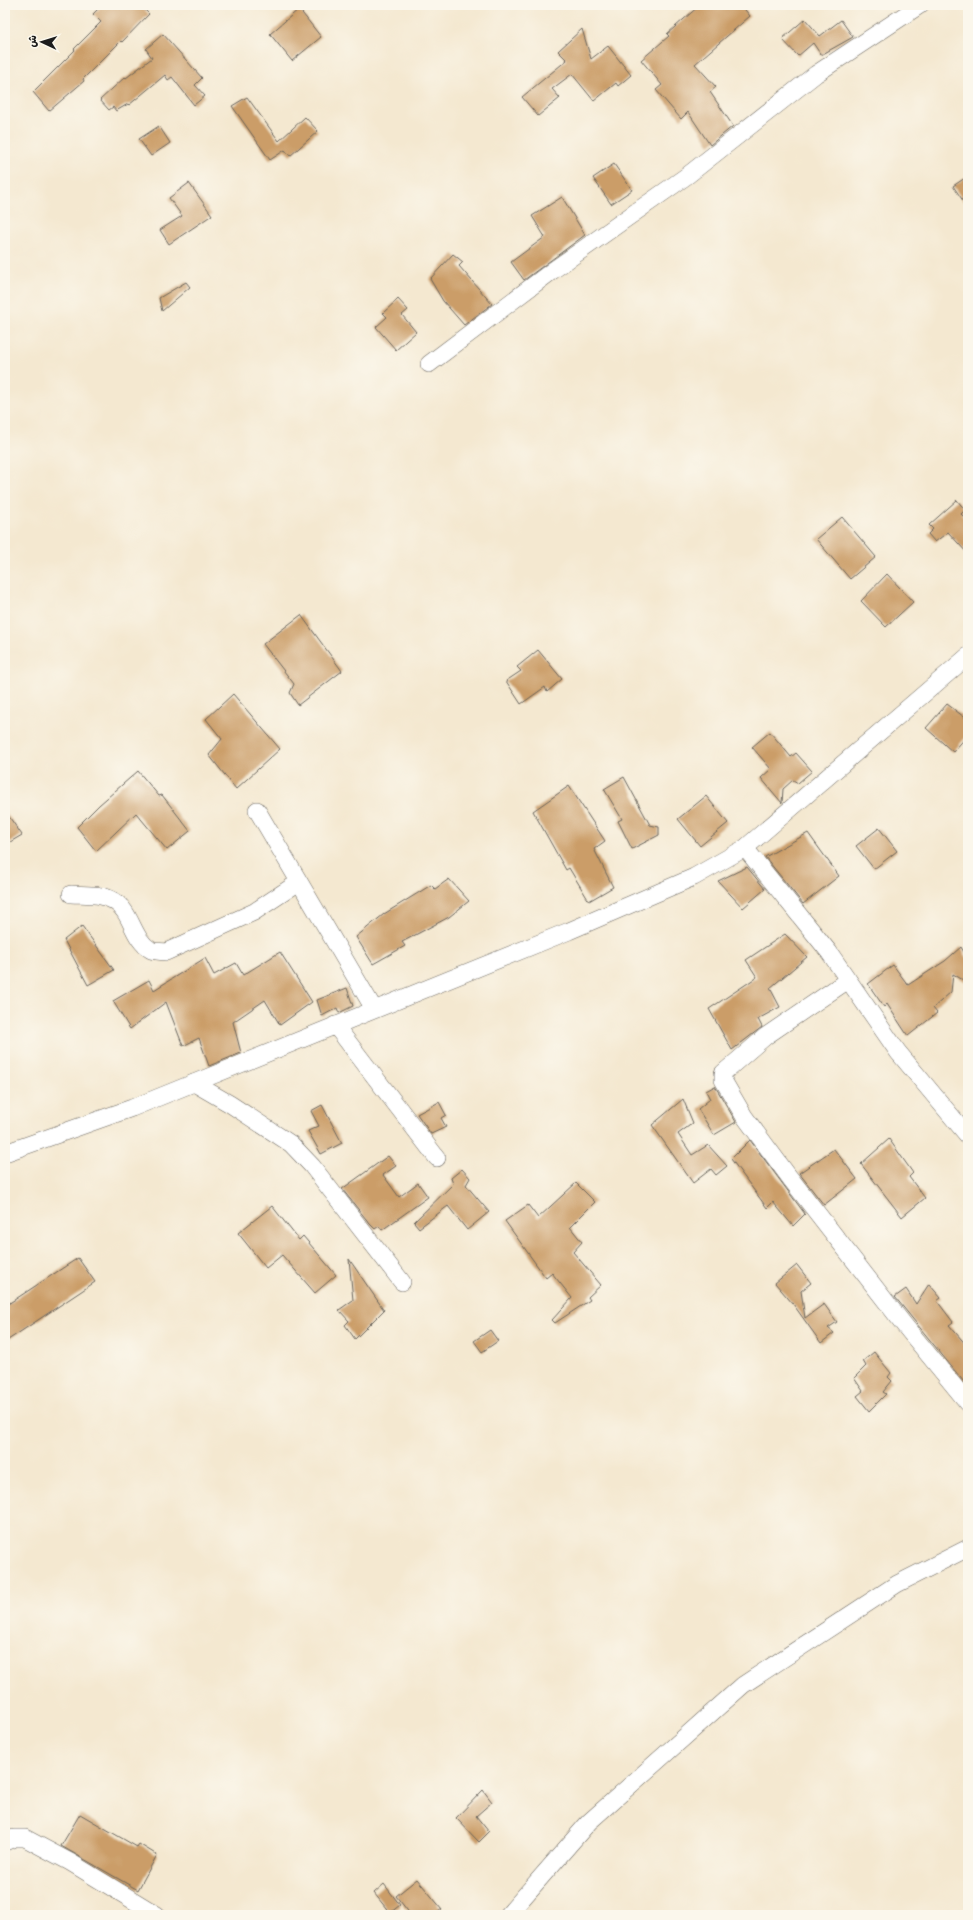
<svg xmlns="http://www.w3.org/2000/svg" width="973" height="1920" font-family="Itim,'Playpen Sans Arabic',sans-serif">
  <rect width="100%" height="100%" fill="#fbf7ec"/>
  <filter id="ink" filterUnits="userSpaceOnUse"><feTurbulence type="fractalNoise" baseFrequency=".025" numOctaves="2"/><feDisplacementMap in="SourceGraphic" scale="8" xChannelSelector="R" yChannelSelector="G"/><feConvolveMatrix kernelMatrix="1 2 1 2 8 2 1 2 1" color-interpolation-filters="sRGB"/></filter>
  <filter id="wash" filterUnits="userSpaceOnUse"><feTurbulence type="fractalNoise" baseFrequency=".012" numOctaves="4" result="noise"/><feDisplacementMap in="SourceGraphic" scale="16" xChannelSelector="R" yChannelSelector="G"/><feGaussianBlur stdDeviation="0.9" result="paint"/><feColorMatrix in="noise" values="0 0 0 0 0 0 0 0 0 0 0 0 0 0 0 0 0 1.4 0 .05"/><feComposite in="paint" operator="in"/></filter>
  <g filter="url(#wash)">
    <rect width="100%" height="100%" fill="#f4e8d0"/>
    <g id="blocks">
      <!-- building -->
      <g fill="#cb9d68">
        <path d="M 102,5 L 140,5 L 149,14 L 122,42 L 121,41 L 83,79 L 84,81 L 49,111 L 33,92 L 75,50 L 74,49 L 101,22 L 93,14 Z"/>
        <path d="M 700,5 L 741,5 L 750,16 L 695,64 L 716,87 L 710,92 L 733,126 L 710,145 L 688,112 L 681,119 L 656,90 L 662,85 L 641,60 L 669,36 L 667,34 Z"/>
        <path d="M 299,9 L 321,37 L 292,61 L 270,34 Z"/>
        <path d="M 805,19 L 820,36 L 841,20 L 853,37 L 821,55 L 813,43 L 798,56 L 782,39 Z"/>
        <path d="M 582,29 L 591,59 L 608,46 L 631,75 L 618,86 L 616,83 L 594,101 L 572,74 L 552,89 L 560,98 L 538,116 L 522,97 L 567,60 L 558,51 Z"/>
        <path d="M 163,34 L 202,78 L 195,85 L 205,96 L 194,105 L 172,77 L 168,80 L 165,75 L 129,105 L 128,104 L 116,111 L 113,107 L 109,110 L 100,100 L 125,77 L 126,78 L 152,58 L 146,49 Z"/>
        <path d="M 247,97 L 279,141 L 305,117 L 318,131 L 290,156 L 285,150 L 270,160 L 232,106 Z"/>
        <path d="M 159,126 L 170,143 L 151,156 L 139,139 Z"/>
        <path d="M 614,164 L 632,190 L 611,204 L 593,178 Z"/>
        <path d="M 968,176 L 968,208 L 953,186 Z"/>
        <path d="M 189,183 L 212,215 L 169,244 L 160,230 L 182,216 L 169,198 Z"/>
        <path d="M 562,197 L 585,235 L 524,280 L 511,262 L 545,237 L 532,216 Z"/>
        <path d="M 453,254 L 463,262 L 459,266 L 492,304 L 464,325 L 443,301 L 430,279 Z"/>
        <path d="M 186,282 L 190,287 L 162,311 L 159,298 Z"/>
        <path d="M 398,299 L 408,310 L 402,315 L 416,332 L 396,350 L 376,327 L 387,317 L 383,313 Z"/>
        <path d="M 957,500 L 965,510 L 961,514 L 968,521 L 968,554 L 948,532 L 935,542 L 928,534 L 933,529 L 929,525 Z"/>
        <path d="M 842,517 L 876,557 L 850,579 L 816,539 Z"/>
        <path d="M 887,574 L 913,602 L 886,627 L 861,601 Z"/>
        <path d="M 301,615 L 342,671 L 298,705 L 290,693 L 294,684 L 263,644 Z"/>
        <path d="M 538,650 L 562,679 L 547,692 L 545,687 L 521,704 L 506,681 L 521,671 L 517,667 Z"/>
        <path d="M 233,694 L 280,749 L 236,789 L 209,755 L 222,739 L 206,719 Z"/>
        <path d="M 947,704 L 968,720 L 968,735 L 953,752 L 926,728 Z"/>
        <path d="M 770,732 L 791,757 L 796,753 L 812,771 L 798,783 L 793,780 L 783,789 L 782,803 L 761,778 L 771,769 L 752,747 Z"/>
        <path d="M 138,771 L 159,796 L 162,795 L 190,831 L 167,850 L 136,813 L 96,851 L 77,827 L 99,805 Z"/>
        <path d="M 624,777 L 650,825 L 659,827 L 659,835 L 632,849 L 618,821 L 622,819 L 604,789 Z"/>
        <path d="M 569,786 L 605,841 L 594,849 L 613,887 L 589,901 L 569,868 L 566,870 L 533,811 Z"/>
        <path d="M 706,796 L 728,823 L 700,846 L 678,819 Z"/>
        <path d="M 5,811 L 22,835 L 5,845 Z"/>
        <path d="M 879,828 L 897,851 L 874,869 L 856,846 Z"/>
        <path d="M 808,833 L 839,876 L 803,904 L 765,857 Z"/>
        <path d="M 747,867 L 765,889 L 743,908 L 718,881 Z"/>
        <path d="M 449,879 L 469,901 L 449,917 L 402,942 L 405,946 L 373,964 L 356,937 L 384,914 L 431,885 L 435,889 Z"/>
        <path d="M 82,926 L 114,970 L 88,985 L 64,940 Z"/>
        <path d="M 785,934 L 807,957 L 770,988 L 780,1007 L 758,1019 L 762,1027 L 732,1050 L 709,1009 L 757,977 L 746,960 Z"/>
        <path d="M 961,947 L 968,959 L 968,983 L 953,974 L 951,992 L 933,1008 L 937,1013 L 908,1036 L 887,1004 L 884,1007 L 868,984 L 893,965 L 908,985 L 945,961 Z"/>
        <path d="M 280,952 L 312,1002 L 280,1025 L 265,1000 L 233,1022 L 241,1053 L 209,1066 L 199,1038 L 183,1046 L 166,1002 L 130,1029 L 113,1001 L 149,980 L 154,990 L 205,958 L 214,975 L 236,963 L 243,975 Z"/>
        <path d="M 347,988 L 353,1006 L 339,1013 L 337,1008 L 322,1016 L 317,1000 Z"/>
        <path d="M 715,1086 L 736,1122 L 714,1135 L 698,1109 L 710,1099 L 706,1091 Z"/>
        <path d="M 683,1099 L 693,1123 L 678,1134 L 692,1155 L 708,1145 L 727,1166 L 716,1175 L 711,1169 L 693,1183 L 652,1125 Z"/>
        <path d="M 439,1102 L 446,1115 L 441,1118 L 446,1127 L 431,1134 L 417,1114 Z"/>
        <path d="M 322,1105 L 342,1143 L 321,1154 L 308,1131 L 319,1126 L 311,1111 Z"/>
        <path d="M 889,1139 L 913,1173 L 909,1177 L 925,1198 L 902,1217 L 861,1164 Z"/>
        <path d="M 750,1140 L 805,1214 L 793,1226 L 773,1202 L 767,1208 L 731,1159 Z"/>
        <path d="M 834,1149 L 857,1179 L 824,1205 L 799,1173 Z"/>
        <path d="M 388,1156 L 396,1166 L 383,1175 L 399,1197 L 418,1183 L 428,1197 L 382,1230 L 379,1226 L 375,1229 L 370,1224 L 342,1189 Z"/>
        <path d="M 462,1169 L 470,1178 L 466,1185 L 489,1212 L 467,1230 L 448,1206 L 419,1228 L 414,1222 L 453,1184 L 451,1178 Z"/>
        <path d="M 576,1183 L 595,1202 L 570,1227 L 582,1242 L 573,1252 L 601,1285 L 588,1297 L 590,1300 L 555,1323 L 552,1320 L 572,1298 L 552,1273 L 546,1278 L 505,1221 L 528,1205 L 538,1218 Z"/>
        <path d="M 272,1206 L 299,1240 L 303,1236 L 336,1275 L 315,1293 L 282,1255 L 266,1268 L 238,1233 Z"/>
        <path d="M 78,1258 L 95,1282 L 5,1342 L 5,1306 Z"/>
        <path d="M 349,1259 L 384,1310 L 355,1339 L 345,1325 L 349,1321 L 339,1310 L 353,1300 Z"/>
        <path d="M 797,1265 L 811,1283 L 801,1291 L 805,1318 L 824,1304 L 837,1322 L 828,1328 L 834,1333 L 821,1343 L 793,1304 L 775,1283 Z"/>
        <path d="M 929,1284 L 941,1298 L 937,1301 L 953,1322 L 949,1325 L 968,1347 L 968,1387 L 895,1297 L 906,1289 L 916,1304 Z"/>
        <path d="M 490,1330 L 498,1341 L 482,1352 L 474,1341 Z"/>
        <path d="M 874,1352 L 891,1373 L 888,1377 L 892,1381 L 883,1392 L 886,1394 L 869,1411 L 857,1396 L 863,1391 L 854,1378 L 866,1366 L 863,1361 Z"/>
        <path d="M 483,1790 L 492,1802 L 476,1816 L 489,1832 L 479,1842 L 456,1818 Z"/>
        <path d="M 80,1814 L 137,1847 L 139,1844 L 157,1855 L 138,1890 L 61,1846 Z"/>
        <path d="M 417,1879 L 442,1909 L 434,1915 L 411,1915 L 396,1896 Z"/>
        <path d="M 384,1884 L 400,1905 L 390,1913 L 374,1893 Z"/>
      </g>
    </g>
  </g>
  <g filter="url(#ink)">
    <use href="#blocks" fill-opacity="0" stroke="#68635b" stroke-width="1"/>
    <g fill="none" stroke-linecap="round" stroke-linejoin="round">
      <defs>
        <g id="street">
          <path d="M 429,364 L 552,271 L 688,175 L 816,74 L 920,5"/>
          <path d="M 257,810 L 374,1009"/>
          <path d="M 745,848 L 829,952 L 898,1052 L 968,1136"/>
          <path d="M 71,894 C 85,895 101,893 114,901 C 132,912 132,939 151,950 C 155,952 162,951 166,952 L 254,912 L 299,882"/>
          <path d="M 848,980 L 766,1036 L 723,1073 L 723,1080 L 744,1116 L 790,1178 L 905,1326 L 968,1403"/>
          <path d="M 335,1025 L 437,1158"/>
          <path d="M 194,1083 L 230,1104 L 291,1144 L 312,1166 L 402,1282"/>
          <path d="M 5,1153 L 132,1108 L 569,931 L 694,877 L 745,848 L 968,656"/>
          <path d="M 5,1842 L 14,1838 L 25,1838 L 70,1862 L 157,1915"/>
          <path d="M 508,1915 L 589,1822 L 743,1685 L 897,1584 L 968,1548"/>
        </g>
      </defs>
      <!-- street casing -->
      <use href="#street" stroke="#68635b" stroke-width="18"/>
      <!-- street -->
      <use href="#street" stroke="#fff" stroke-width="17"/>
    </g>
  </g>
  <!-- margin -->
  <rect width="973" height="1920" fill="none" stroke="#fbf7ec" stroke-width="20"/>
  <!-- north arrow -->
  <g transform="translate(42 42) rotate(274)" stroke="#fbf7ec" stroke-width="3" paint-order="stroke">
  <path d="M0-3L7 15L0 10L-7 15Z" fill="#1c1c1c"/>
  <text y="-6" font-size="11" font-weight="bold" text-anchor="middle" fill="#1c1c1c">ش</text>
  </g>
</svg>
